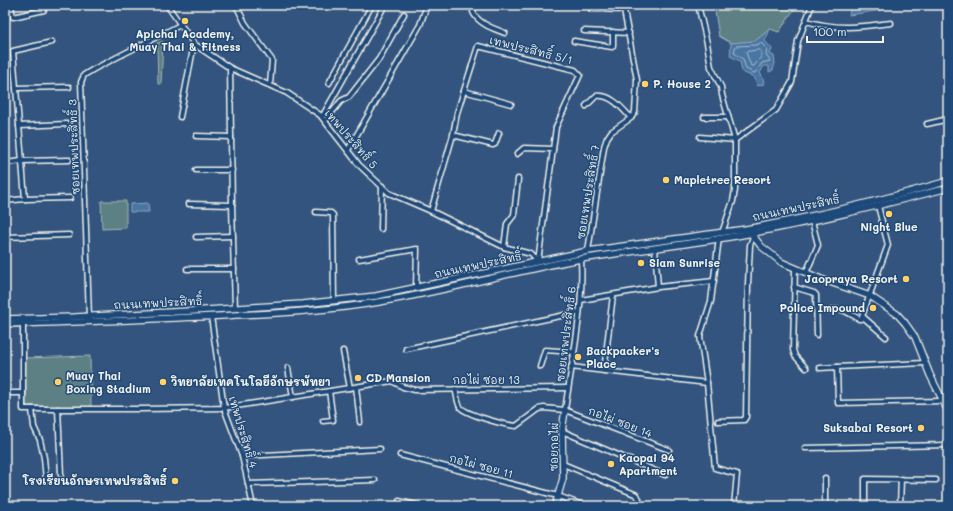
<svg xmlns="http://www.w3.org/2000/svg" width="953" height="511" font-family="Mali,'Playpen Sans Thai',sans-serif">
  <defs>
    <pattern id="park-dots" width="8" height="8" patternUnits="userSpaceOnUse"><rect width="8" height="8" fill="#5d8085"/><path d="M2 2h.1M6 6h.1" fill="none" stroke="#546769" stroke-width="1.8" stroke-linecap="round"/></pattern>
  </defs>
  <rect width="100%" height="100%" fill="#33547e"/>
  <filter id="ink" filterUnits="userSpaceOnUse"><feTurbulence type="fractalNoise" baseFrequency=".025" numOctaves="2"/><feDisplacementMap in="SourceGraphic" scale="8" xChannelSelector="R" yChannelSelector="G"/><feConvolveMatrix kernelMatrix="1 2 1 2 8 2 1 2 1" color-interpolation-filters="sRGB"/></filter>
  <g filter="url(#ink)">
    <!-- park -->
    <path fill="url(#park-dots)" stroke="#a8b8b6" d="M 163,41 L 161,84 L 158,84 L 157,43 Z"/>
    <!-- pitch -->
    <g fill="#5d8085" stroke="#a8b8b6">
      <path d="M 714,5 L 797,5 L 779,32 L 770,29 L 755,41 L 731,43 L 719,36 Z"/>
      <path d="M 101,201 L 126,201 L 126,228 L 102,229 Z"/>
      <path d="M 90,356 L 91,407 L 26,406 L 25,358 Z"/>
    </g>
    <!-- water -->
    <g fill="#4974a3" stroke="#8da6bf">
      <path d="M 851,5 L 893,5 L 882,10 L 849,15 Z"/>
      <path d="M 770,29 L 765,41 L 772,49 L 770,54 L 774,56 L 775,63 L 773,70 L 769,72 L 769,66 L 764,66 L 760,73 L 763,78 L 764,84 L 758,86 L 754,77 L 742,72 L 740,61 L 730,56 L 731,43 L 755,41 Z"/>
      <path d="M 148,203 L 149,212 L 130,212 L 130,204 Z"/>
    </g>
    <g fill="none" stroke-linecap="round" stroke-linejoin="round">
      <!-- shore -->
      <g stroke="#b0bfcc" stroke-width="1">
        <path d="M 761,43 L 767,49 L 766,55 L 770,61 L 762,63 L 756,72 L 754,73 L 746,69 L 743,59 L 734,53 L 735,48 L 736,46 L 756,45 Z"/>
        <path d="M 759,50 L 761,51 L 761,57 L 754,66 L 751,66 L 746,52 Z"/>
      </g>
      <defs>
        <g id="street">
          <path d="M 11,5 L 13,17 L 44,10 L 45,5"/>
          <path d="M 167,5 L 194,44 L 230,68 L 287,93 L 320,115 L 359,165 L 389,193 L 431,211 L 504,247 L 531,254 L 538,262"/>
          <path d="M 236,5 L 245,23 L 272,60 L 270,85"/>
          <path d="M 474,5 L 473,12 C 478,24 495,29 505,33"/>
          <path d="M 591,5 L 591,9 L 624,10"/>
          <path d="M 698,5 L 707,43 L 711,67 L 721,87 L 722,95 L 735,140 L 735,190 L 733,201 L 722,233"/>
          <path d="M 806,21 C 837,30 859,27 891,23"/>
          <path d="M 584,31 L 629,33"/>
          <path d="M 574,41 L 612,47 L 613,46 L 613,32"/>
          <path d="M 230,68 L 232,205 L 235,309"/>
          <path d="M 329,83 L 372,5"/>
          <path d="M 16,88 L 69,87"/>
          <path d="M 464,91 L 511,104"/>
          <path d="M 586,106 L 596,96 C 611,94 622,108 631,118"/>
          <path d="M 180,117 L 194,44"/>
          <path d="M 322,117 L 385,5"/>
          <path d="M 704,117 L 728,117"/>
          <path d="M 325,121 L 341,101 L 349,97 L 353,92 L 379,59 L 404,14"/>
          <path d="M 927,124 L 948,119"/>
          <path d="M 19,126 L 67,124"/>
          <path d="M 453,135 L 493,145 L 495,144 L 499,133"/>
          <path d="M 196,136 L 231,137"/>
          <path d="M 700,137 L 735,140"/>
          <path d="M 735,140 L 776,110 L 792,82 L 798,41 L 812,5"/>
          <path d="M 348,150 L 420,25 L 427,5"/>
          <path d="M 517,154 L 524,148 L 553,149"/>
          <path d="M 5,163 L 22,161 L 69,160"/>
          <path d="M 196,170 L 232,170"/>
          <path d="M 25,199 L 70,198"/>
          <path d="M 5,201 L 25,199 L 13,51 L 52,42"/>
          <path d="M 189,204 L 232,205"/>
          <path d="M 431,211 L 453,135 L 457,113 L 478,46 L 575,70 L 580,75 L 556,127 L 538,262"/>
          <path d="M 316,212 L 331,213 L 333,215 L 334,301"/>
          <path d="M 381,229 L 382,186"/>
          <path d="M 5,237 L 69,235"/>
          <path d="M 196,237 L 233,236"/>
          <path d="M 719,238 L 711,301 L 700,336 L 707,383 L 715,468 L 737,474 L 734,506"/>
          <path d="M 504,247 L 507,224 L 514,215 L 518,179"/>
          <path d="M 655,248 L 658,287"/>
          <path d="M 588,251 L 604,147 L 607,138 L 611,132 L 631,118 L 635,112 L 637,80 L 623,5"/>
          <path d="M 359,259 L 417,249 L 416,288"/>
          <path d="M 795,268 L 793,350 L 795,356 L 806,368"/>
          <path d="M 187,269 L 234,269"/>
          <path d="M 806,273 L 818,245 L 812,221"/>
          <path d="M 794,287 L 814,293 L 816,295 L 817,335"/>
          <path d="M 581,300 L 658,287 L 714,281"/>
          <path d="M 829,311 C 840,306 849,313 859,319 L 861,319 L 862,316 L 888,245 L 878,206"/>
          <path d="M 211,316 L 224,408 L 242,456 L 253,506"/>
          <path d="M 862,316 L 886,337"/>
          <path d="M 89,317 L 81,82 L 84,75 L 94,69 L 180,25"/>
          <path d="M 23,324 L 23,409 L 141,409 L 224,408 L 392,381 L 403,387 L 415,390 L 568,388"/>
          <path d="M 406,349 L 579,312"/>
          <path d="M 343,351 L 350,388"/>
          <path d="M 925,363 L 837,367 L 838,403 L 943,401"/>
          <path d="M 540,366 L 545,350 L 574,352"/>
          <path d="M 571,367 L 707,383"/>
          <path d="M 288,368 L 293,397"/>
          <path d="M 820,368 L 837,367"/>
          <path d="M 604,371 L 613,295"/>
          <path d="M 356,387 L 360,422"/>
          <path d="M 455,389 C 457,394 457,402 460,407 C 467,415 505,425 516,426 L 539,409 L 544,408 L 565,410 L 669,450"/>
          <path d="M 5,393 L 23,393"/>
          <path d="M 32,409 L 34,427 L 40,440 L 44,458 L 46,480"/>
          <path d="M 58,409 L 61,475"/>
          <path d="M 565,410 C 572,361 584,309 581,259"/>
          <path d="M 323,421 L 333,420 L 329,391"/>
          <path d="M 718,421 L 744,420 L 746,417 L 748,284 L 750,245 L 753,237"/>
          <path d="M 562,431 L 665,475"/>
          <path d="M 805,448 L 948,445"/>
          <path d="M 400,455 L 558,496 L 585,506"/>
          <path d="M 242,456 L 380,449"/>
          <path d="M 563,464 L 637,495 L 639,499 L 638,506"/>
          <path d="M 248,484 L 375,480"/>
          <path d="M 399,501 L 419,506"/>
          <path d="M 825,506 L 825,478"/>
          <path d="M 865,506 L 865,479 L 936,480"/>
          <path d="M 900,506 L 901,479"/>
        </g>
        <g id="secondary">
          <path d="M 750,232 L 761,246 L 781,262 L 821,279 L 870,296 L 897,314 L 905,323 L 915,337 L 930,375 L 948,411"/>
          <path d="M 5,319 L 75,317 L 191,311 L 303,304 L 376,296 L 588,251 L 746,229 C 814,217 882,200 948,181"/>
          <path d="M 5,324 C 77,323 149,319 221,316 C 273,313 327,311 379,302 C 447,291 513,271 581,259 C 636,250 692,244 747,234 C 815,222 881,205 948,188"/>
          <path d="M 555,506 L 563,478 L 562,431 L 565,410"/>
        </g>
      </defs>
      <!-- street casing -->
      <use href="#street" stroke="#f4f1e8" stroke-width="7"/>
      <!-- secondary casing -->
      <use href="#secondary" stroke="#f4f1e8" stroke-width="8"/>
      <!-- street -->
      <use href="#street" stroke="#1f4a7a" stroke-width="4"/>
      <!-- secondary -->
      <use href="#secondary" stroke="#1f4a7a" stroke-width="5.5"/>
    </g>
  </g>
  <!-- markers -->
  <g fill="#ffd166" stroke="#1f4a7a" stroke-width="1.5">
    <circle cx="185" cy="21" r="4"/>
    <circle cx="645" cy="84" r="4"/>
    <circle cx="666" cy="180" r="4"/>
    <circle cx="889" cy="214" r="4"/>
    <circle cx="641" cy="263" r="4"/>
    <circle cx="906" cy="279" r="4"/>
    <circle cx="873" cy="308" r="4"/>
    <circle cx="578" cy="357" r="4"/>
    <circle cx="358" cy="378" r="4"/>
    <circle cx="58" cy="382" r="4"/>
    <circle cx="163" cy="382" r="4"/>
    <circle cx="921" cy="428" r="4"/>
    <circle cx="611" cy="464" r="4"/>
    <circle cx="175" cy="481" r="4"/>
  </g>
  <g text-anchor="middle" stroke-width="3" stroke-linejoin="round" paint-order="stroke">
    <!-- poi labels -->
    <g font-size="11" font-weight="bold" fill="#f4f1e8" stroke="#1f4a7a" text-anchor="start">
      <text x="185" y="38" text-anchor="middle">Apichai Academy,<tspan x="185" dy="13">Muay Thai &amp; Fitness</tspan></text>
      <text x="653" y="88">P. House 2</text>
      <text x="674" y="184">Mapletree Resort</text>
      <text x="889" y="231" text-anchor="middle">Night Blue</text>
      <text x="649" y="267">Siam Sunrise</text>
      <text x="898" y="283" text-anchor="end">Jaopraya Resort</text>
      <text x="865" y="312" text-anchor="end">Police Impound</text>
      <text x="586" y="355">Backpacker's<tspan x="586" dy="13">Place</tspan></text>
      <text x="66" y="380">Muay Thai<tspan x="66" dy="13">Boxing Stadium</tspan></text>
      <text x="366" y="382">CD Mansion</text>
      <text x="171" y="386">วิทยาลัยเทคโนโลยีอักษรพัทยา</text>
      <text x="913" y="432" text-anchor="end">Suksabai Resort</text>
      <text x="619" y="462">Kaopai 94<tspan x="619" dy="13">Apartment</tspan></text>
      <text x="167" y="485" text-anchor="end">โรงเรียนอักษรเทพประสิทธิ์</text>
    </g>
    <!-- street labels -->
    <g font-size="11" fill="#f4f1e8" stroke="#1f4a7a">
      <text transform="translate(531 50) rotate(14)" y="4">เทพประสิทธิ์ 5/1</text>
      <text transform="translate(351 139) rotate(49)" y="4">เทพประสิทธิ์ 5</text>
      <text transform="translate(74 147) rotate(-92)" y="4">ซอยเทพประสิทธิ์ 3</text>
      <text transform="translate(588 192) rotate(-81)" y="4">ซอยเทพประสิทธิ์ 7</text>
      <text transform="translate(796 208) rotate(-12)" y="4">ถนนเทพประสิทธิ์</text>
      <text transform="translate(478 265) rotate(-12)" y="4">ถนนเทพประสิทธิ์</text>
      <text transform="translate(158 303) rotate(-3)" y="4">ถนนเทพประสิทธิ์</text>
      <text transform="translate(566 334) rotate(-83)" y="4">ซอยเทพประสิทธิ์ 6</text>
      <text x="486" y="384">กอไผ่ ซอย 13</text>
      <text transform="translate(620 422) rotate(21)" y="4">กอไผ่ ซอย 14</text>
      <text transform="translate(243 432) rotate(73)" y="4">เทพประสิทธิ์ 4</text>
      <text transform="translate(554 447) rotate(-89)" y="4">ซอยกอไผ่</text>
      <text transform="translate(481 466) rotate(15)" y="4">กอไผ่ ซอย 11</text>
    </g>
  </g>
  <!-- margin -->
  <rect width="953" height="511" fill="none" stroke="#1f4a7a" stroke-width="20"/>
  <rect x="10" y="10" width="933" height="491" fill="none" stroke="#f4f1e8" stroke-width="1.5" filter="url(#ink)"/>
  <!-- scale -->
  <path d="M807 36v6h76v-6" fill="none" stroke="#f4f1e8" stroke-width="2"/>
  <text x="813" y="36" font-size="12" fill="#f4f1e8" stroke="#1f4a7a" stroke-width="3" paint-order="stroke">100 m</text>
</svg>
